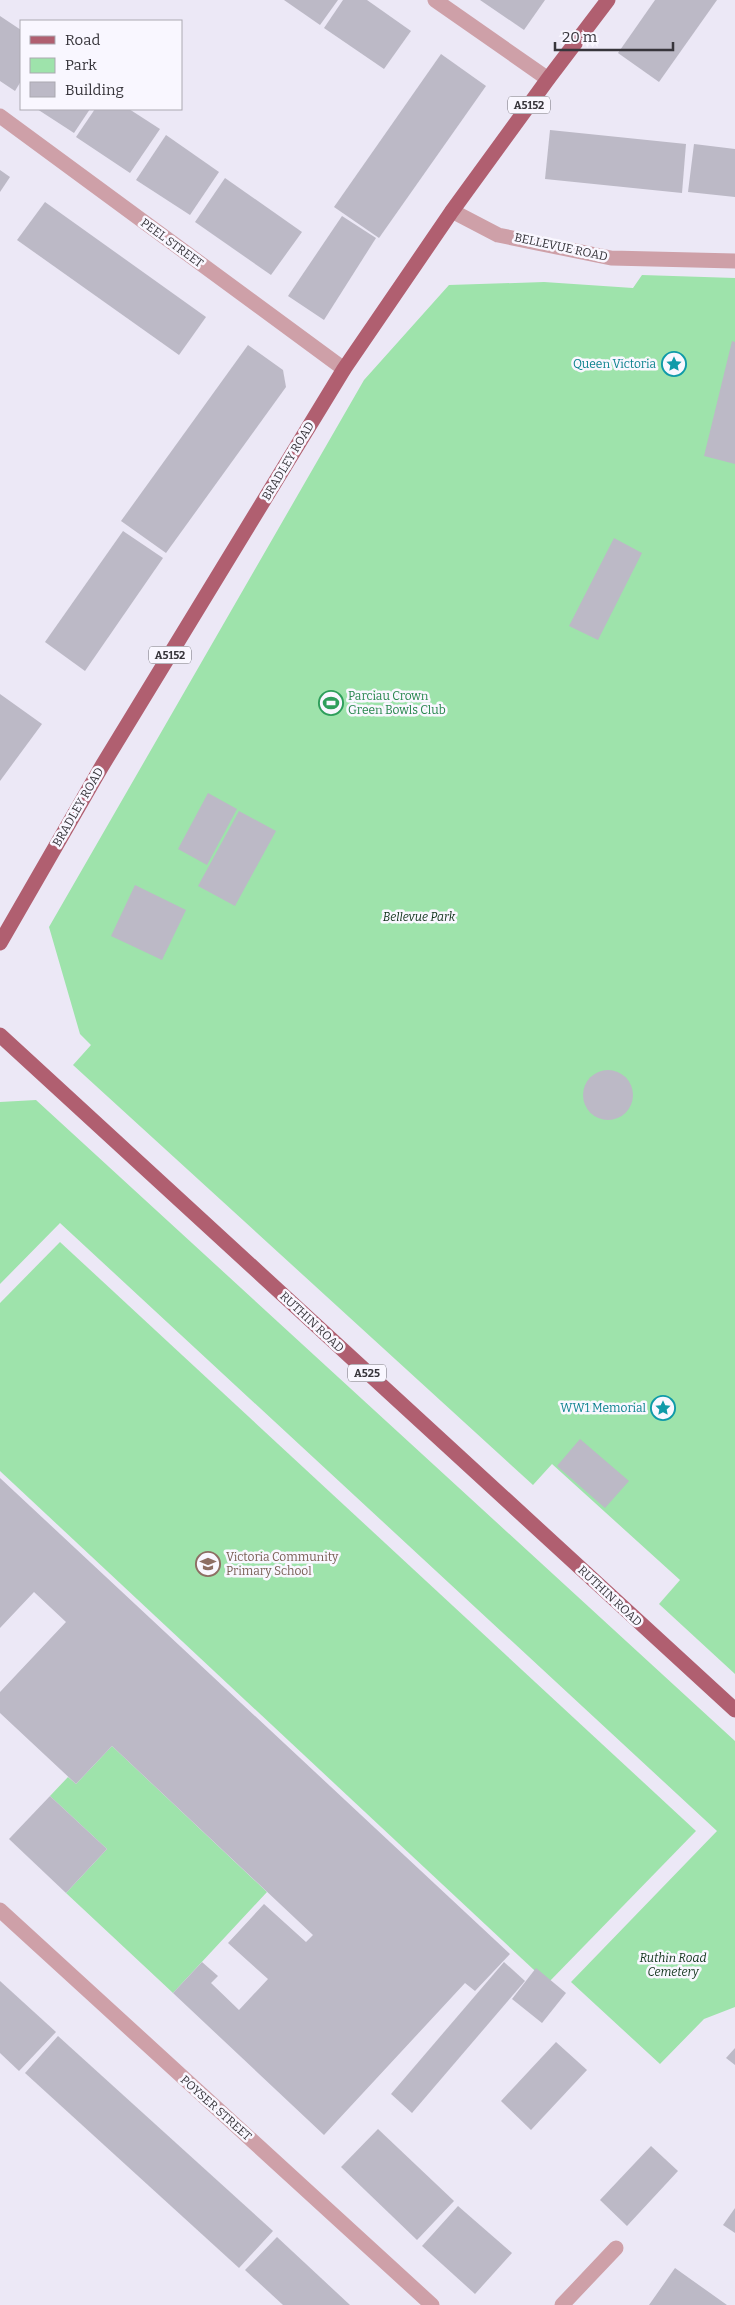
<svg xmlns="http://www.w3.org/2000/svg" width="735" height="2305" font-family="Bitter,serif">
  <rect width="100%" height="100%" fill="#ece8f6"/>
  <!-- green -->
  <g fill="#9ee3ab">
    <path d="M 642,275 L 735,278 L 735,1674 L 659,1604 L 680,1580 L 552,1464 L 533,1485 L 73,1065 L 91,1045 L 80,1034 L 49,927 L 364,380 L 449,285 L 544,282 L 633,288 Z"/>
    <path d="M 36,1100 L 735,1741 L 735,2007 L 704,2019 L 660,2064 L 571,1982 L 717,1831 L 60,1223 L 0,1284 L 0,1102 Z"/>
    <path d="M 60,1242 L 696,1831 L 548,1983 L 0,1471 L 0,1303 Z"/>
    <path d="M 112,1746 L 267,1892 L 173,1993 L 66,1893 L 107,1849 L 50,1796 L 68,1777 L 76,1784 Z"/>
  </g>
  <!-- building -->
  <g fill="#bcb9c6">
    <path d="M 284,0 L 338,0 L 320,25 Z"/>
    <path d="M 343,0 L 367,0 L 411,31 L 384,69 L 324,28 Z"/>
    <path d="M 480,0 L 545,0 L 524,30 Z"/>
    <path d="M 655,0 L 717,0 L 659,82 L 618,53 Z"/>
    <path d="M 0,16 L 21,30 L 21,81 L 15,91 L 0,81 Z"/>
    <path d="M 441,54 L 486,86 L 379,238 L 334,207 Z"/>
    <path d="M 37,109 L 90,109 L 74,133 Z"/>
    <path d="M 95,109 L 129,109 L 160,129 L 130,173 L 76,137 Z"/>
    <path d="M 550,130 L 686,144 L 682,193 L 545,179 Z"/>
    <path d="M 166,135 L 219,172 L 190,215 L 136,180 Z"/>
    <path d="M 694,144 L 735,149 L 735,197 L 688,192 Z"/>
    <path d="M 0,170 L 10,177 L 0,192 Z"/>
    <path d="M 225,178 L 302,232 L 271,275 L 195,222 Z"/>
    <path d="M 45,202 L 206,317 L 179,355 L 17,240 Z"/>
    <path d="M 342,216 L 376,238 L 324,320 L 288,296 Z"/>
    <path d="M 732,341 L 735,342 L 735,464 L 704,456 Z"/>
    <path d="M 248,345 L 283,370 L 286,387 L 166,553 L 121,521 Z"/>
    <path d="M 123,531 L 163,558 L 85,671 L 45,642 Z"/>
    <path d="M 614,538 L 642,553 L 598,640 L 569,626 Z"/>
    <path d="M 0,694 L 42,724 L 0,781 Z"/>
    <path d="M 208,793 L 237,809 L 207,865 L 178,849 Z"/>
    <path d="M 239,811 L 276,831 L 235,906 L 198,886 Z"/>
    <path d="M 135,885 L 186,910 L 162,960 L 111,936 Z"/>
    <circle cx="608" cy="1095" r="25"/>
    <path d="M 580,1439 L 629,1481 L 605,1508 L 557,1466 Z"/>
    <path d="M 0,1478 L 510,1954 L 475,1991 L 465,1983 L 324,2135 L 173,1993 L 202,1962 L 218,1976 L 211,1983 L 239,2010 L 268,1979 L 228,1943 L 264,1904 L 306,1942 L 313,1935 L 112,1746 L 76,1784 L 0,1713 L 0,1692 L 66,1622 L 34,1592 L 0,1628 Z"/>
    <path d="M 50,1796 L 107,1849 L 66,1893 L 9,1839 Z"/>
    <path d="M 504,1962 L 525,1981 L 412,2113 L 391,2094 Z"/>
    <path d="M 536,1968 L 566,1993 L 542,2023 L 512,1999 Z"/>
    <path d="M 0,1981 L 56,2032 L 19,2071 L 0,2053 Z"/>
    <path d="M 58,2036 L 273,2231 L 239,2268 L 25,2073 Z"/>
    <path d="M 556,2042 L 587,2070 L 531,2130 L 501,2101 Z"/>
    <path d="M 735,2048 L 735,2065 L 726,2058 Z"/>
    <path d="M 378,2129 L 454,2201 L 417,2240 L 341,2167 Z"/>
    <path d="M 651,2146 L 678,2171 L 627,2226 L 600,2200 Z"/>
    <path d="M 458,2206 L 512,2253 L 475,2294 L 422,2246 Z"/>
    <path d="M 735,2208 L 735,2233 L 723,2225 Z"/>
    <path d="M 277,2237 L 350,2305 L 283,2305 L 245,2270 Z"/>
    <path d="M 675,2268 L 689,2278 L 727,2305 L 649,2305 Z"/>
  </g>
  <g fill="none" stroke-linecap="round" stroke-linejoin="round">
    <!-- minor -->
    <g stroke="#cea0a8" stroke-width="15">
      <path d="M 435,0 L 548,79"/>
      <path d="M 0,116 L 344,369"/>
      <path d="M 452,211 L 498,235 L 611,258 L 735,261"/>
      <path d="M 0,1910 L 432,2305"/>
      <path d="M 562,2305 L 616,2248"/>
    </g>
    <!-- major -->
    <g stroke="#b05f70" stroke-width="15">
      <path d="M 0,943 L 102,766 L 344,369 L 452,211 L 548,79 L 608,0"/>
      <path d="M 0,1035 L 735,1710"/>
    </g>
  </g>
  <!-- icons -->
  <defs>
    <symbol id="sight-ring" viewBox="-11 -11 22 22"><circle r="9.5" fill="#f9f7ff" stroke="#0f9aa8" stroke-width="1.5"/><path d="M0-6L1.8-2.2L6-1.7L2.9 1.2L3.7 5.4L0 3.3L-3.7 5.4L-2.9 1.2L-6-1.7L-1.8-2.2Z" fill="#0f9aa8"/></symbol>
    <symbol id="stadium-ring" viewBox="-11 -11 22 22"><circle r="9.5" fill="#f9f7ff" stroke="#2e9e5b" stroke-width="1.5"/><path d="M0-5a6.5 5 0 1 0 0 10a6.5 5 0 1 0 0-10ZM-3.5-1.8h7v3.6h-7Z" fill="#2e9e5b"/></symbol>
    <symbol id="school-ring" viewBox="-11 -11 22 22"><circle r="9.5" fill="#f9f7ff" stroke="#8d6e63" stroke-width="1.5"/><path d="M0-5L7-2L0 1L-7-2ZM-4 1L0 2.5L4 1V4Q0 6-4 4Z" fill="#8d6e63"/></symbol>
  </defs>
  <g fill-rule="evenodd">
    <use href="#sight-ring" x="660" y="350" width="28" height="28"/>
    <use href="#stadium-ring" x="317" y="689" width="28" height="28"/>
    <use href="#sight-ring" x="649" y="1394" width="28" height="28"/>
    <use href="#school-ring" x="194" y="1550" width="28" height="28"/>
  </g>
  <g text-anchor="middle" stroke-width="5" stroke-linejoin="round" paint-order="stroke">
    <!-- shield labels -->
    <g fill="#f9f7ff" stroke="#716f76" stroke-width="1">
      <rect x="508" y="96.5" width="42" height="17" rx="4"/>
      <rect x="149" y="646.5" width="42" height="17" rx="4"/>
      <rect x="348" y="1364.5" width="38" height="17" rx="4"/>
    </g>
    <g font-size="11" font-weight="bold" fill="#37353b">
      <text x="529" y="109">A5152</text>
      <text x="170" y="659">A5152</text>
      <text x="367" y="1377">A525</text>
    </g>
    <!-- street labels -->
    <g font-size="12" fill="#37353b" stroke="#f9f7ff">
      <text transform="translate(172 243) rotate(36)" y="4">PEEL STREET</text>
      <text transform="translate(561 247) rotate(12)" y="4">BELLEVUE ROAD</text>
      <text transform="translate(288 461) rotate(-59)" y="4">BRADLEY ROAD</text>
      <text transform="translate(78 807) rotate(-60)" y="4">BRADLEY ROAD</text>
      <text transform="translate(312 1322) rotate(43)" y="4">RUTHIN ROAD</text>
      <text transform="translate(610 1596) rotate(43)" y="4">RUTHIN ROAD</text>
      <text transform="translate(216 2108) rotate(42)" y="4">POYSER STREET</text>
    </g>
    <!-- culture labels -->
    <g font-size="12" fill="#0d838f" stroke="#f9f7ff" text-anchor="end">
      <text x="656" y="368">Queen Victoria</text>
      <text x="646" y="1412">WW1 Memorial</text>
    </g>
    <!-- leisure labels -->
    <g font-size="12" fill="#27864d" stroke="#f9f7ff" text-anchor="start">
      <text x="348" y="700">Parciau Crown<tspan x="348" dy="14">Green Bowls Club</tspan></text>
    </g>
    <!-- park labels -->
    <g font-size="12" font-style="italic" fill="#0f3219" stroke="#f9f7ff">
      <text x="419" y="921">Bellevue Park</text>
      <text x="673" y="1962">Ruthin Road<tspan x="673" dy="14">Cemetery</tspan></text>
    </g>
    <!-- education labels -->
    <g font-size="12" fill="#785e54" stroke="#f9f7ff" text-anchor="start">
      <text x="226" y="1561">Victoria Community<tspan x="226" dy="14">Primary School</tspan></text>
    </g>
  </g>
  <!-- legend -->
  <rect x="20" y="20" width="162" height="90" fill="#f9f7ff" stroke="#aba9b1"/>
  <rect x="30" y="36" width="25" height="8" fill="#b05f70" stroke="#aba9b1"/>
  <text x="65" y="45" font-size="15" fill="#37353b">Road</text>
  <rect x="30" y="58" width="25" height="15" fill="#9ee3ab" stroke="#aba9b1"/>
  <text x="65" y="70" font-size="15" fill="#37353b">Park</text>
  <rect x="30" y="82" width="25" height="15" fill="#bcb9c6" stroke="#aba9b1"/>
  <text x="65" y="95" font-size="15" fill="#37353b">Building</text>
  <!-- scale -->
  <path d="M555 42v8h118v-8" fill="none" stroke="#37353b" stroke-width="2.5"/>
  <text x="562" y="42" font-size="15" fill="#37353b" stroke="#f9f7ff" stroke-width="4" paint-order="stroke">20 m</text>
</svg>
